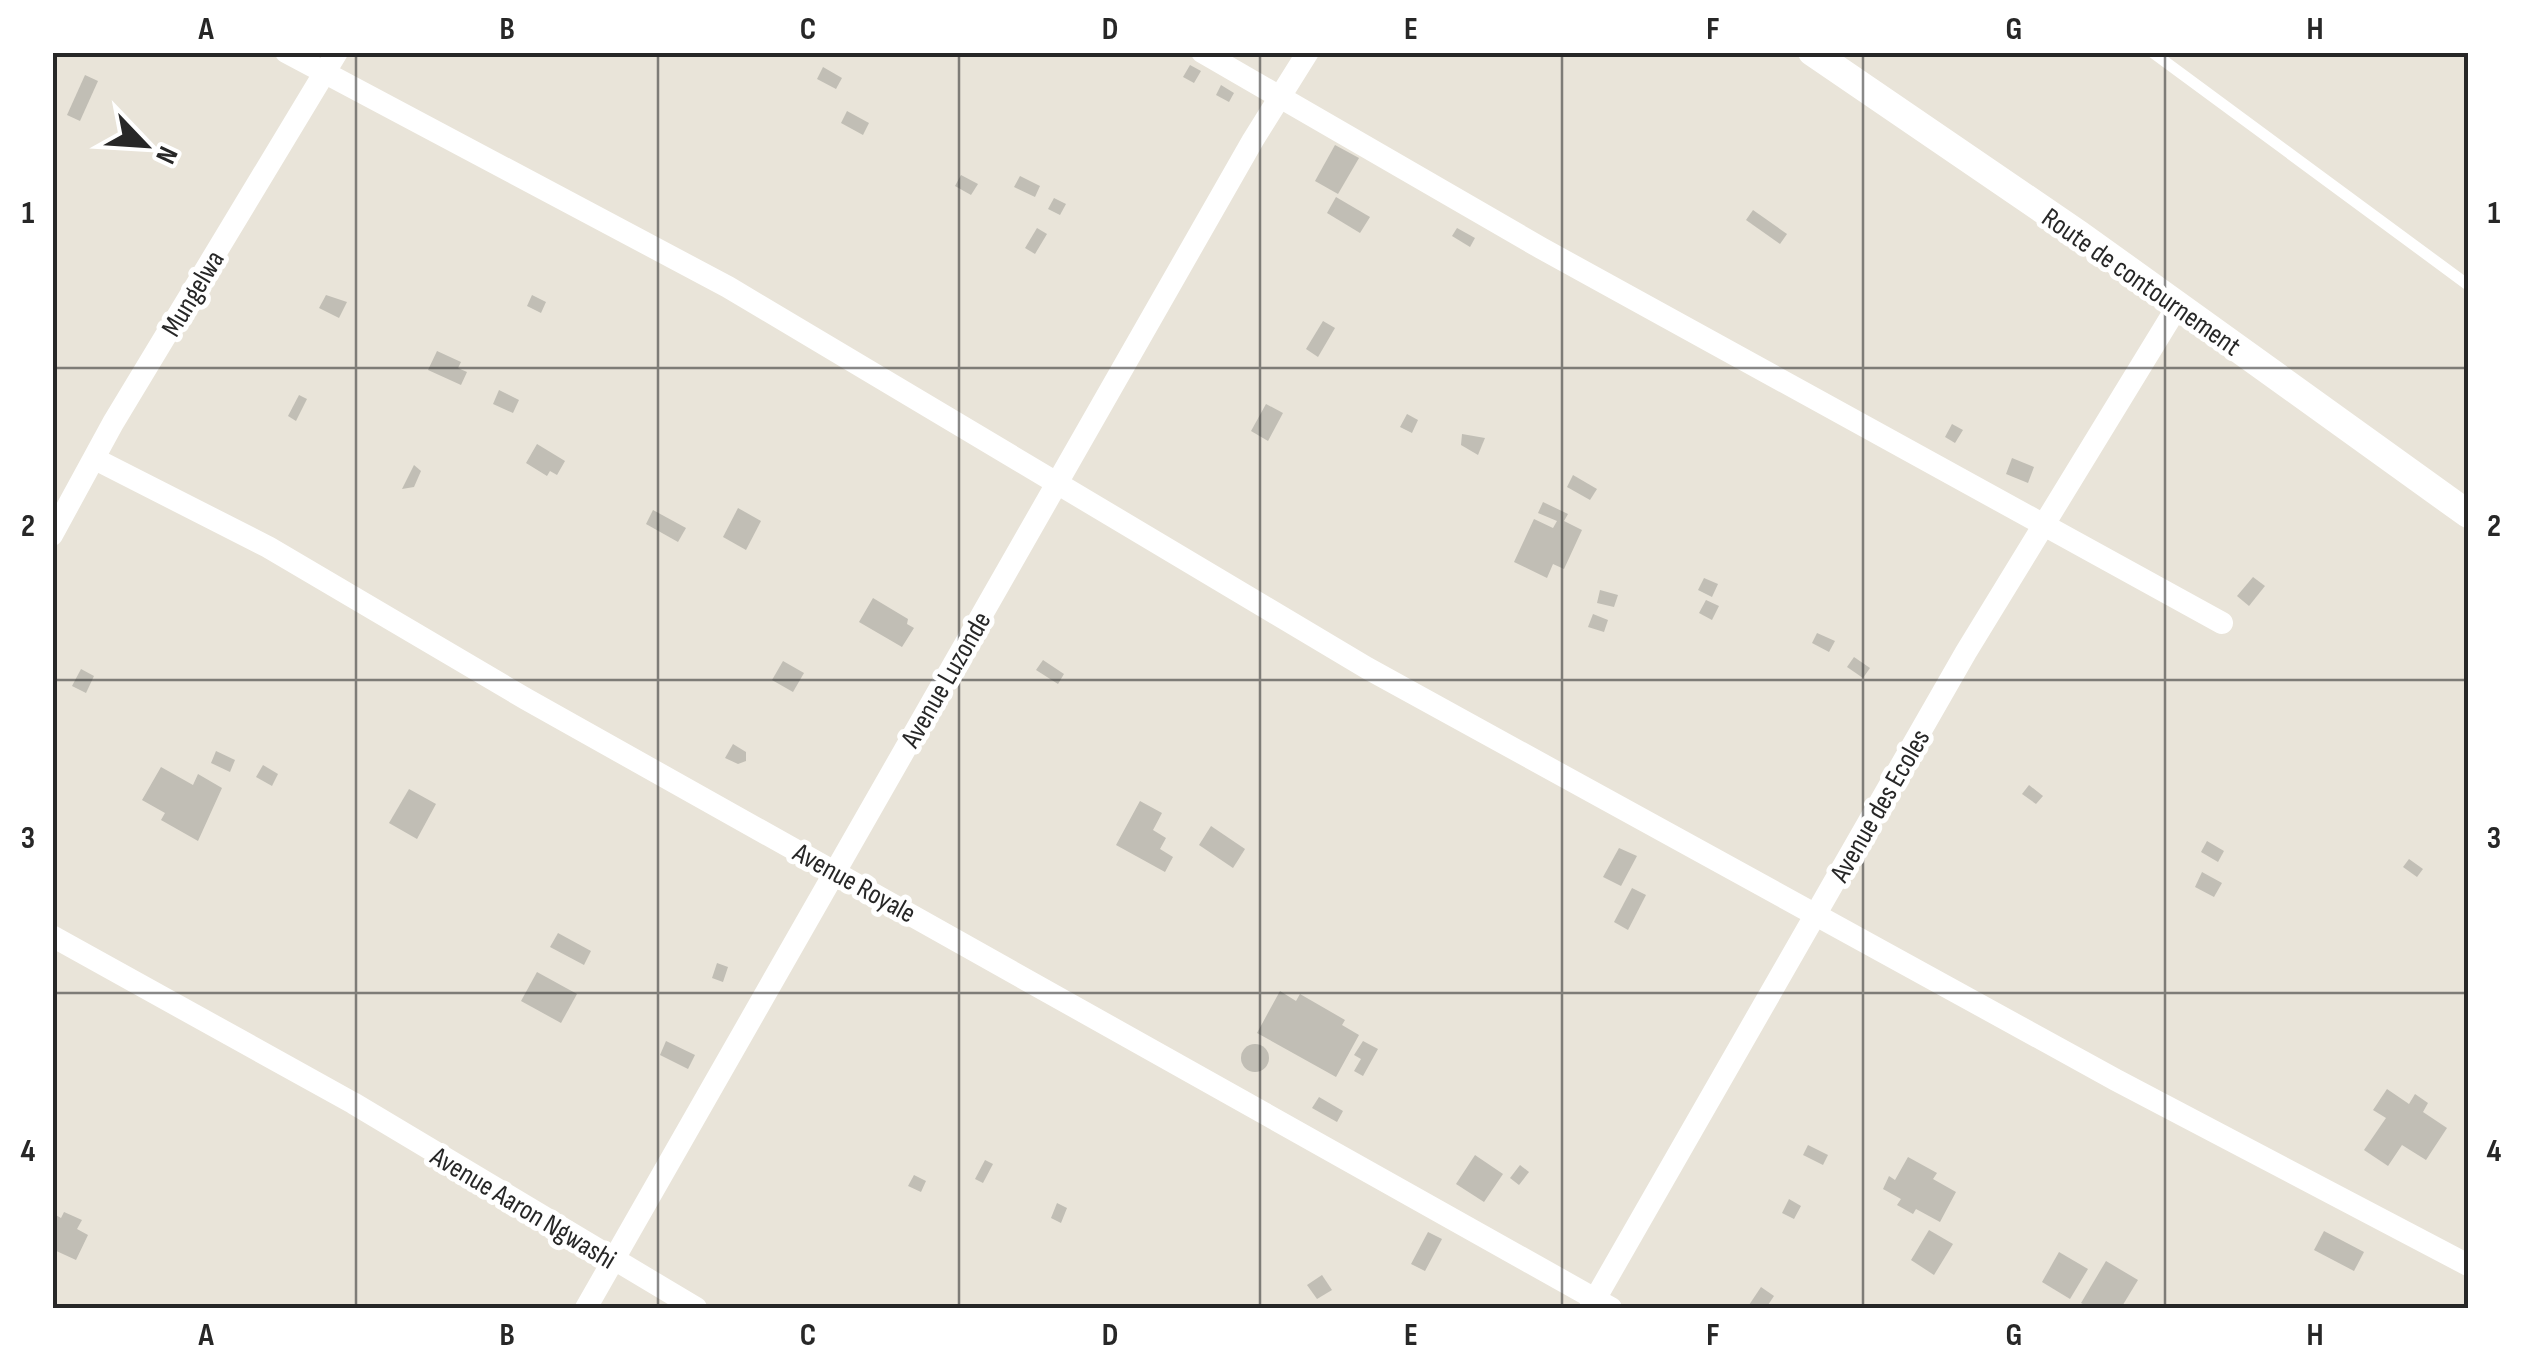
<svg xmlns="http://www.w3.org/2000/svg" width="2521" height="1361" font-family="'Sofia Sans Condensed',sans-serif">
  <rect width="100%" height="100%" fill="#e9e4d9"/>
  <!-- building -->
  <g fill="#c1beb5">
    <path d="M 1190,65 L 1201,71 L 1194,83 L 1183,77 Z"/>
    <path d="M 823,67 L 842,78 L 836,89 L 817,79 Z"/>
    <path d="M 85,75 L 98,81 L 80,121 L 67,115 Z"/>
    <path d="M 1221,85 L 1234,93 L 1229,102 L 1216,95 Z"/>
    <path d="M 847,111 L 869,123 L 863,135 L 841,123 Z"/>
    <path d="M 1335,145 L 1359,158 L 1338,194 L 1315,181 Z"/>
    <path d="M 961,175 L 978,184 L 971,195 L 955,186 Z"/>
    <path d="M 1020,176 L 1040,186 L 1035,197 L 1014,187 Z"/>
    <path d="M 1336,197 L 1370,217 L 1360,233 L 1327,213 Z"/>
    <path d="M 1054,198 L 1066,204 L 1060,215 L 1048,209 Z"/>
    <path d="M 1753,210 L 1787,234 L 1780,244 L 1746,220 Z"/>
    <path d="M 1037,228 L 1047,234 L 1035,254 L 1025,248 Z"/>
    <path d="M 1457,228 L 1475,238 L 1470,247 L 1452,236 Z"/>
    <path d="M 326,295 L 347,302 L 339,318 L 319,308 Z"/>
    <path d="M 532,295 L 546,302 L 541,313 L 527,306 Z"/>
    <path d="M 1323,321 L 1335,328 L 1318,357 L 1306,349 Z"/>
    <path d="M 437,351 L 461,362 L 458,368 L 467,372 L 461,385 L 428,370 Z"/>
    <path d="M 499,390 L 519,400 L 513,413 L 493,404 Z"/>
    <path d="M 299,395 L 307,399 L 296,421 L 288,416 Z"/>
    <path d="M 1266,404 L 1283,413 L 1268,441 L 1251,431 Z"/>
    <path d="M 1407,414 L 1418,420 L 1412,433 L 1400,427 Z"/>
    <path d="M 1952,424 L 1963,430 L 1955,443 L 1945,437 Z"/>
    <path d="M 1462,434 L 1485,438 L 1478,455 L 1461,445 Z"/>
    <path d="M 537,444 L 565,461 L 557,475 L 550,471 L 547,476 L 526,463 Z"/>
    <path d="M 2012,458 L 2034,467 L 2028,483 L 2006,474 Z"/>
    <path d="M 414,465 L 421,471 L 414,487 L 402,489 Z"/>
    <path d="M 1573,475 L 1597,489 L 1590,500 L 1567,487 Z"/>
    <path d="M 1543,502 L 1568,514 L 1564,521 L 1582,530 L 1564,569 L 1553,564 L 1547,578 L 1514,562 L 1534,519 L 1553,528 L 1557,521 L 1538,513 Z"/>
    <path d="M 738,508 L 761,521 L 746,550 L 723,537 Z"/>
    <path d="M 653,510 L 686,528 L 678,542 L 646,524 Z"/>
    <path d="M 2253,577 L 2265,586 L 2249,606 L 2237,596 Z"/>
    <path d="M 1704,578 L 1718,584 L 1712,597 L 1698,590 Z"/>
    <path d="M 1600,590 L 1618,595 L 1614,607 L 1597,603 Z"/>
    <path d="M 873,598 L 908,619 L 907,624 L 914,628 L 902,647 L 859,622 Z"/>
    <path d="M 1706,600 L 1719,606 L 1712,620 L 1699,613 Z"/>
    <path d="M 1593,614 L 1608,620 L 1604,632 L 1588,627 Z"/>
    <path d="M 1817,633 L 1835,641 L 1829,652 L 1812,643 Z"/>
    <path d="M 1854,657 L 1870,668 L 1863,678 L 1847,667 Z"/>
    <path d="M 1043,660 L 1064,674 L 1058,684 L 1036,670 Z"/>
    <path d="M 783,661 L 804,673 L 793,692 L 772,680 Z"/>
    <path d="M 81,669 L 94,676 L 86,693 L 72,686 Z"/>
    <path d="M 733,744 L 746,752 L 746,761 L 738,764 L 725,758 Z"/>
    <path d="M 216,751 L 235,760 L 230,772 L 211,763 Z"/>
    <path d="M 263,765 L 278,774 L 272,786 L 256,777 Z"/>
    <path d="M 161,767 L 193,785 L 198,774 L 222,788 L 198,841 L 161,820 L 165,813 L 142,800 Z"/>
    <path d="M 2029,785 L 2043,796 L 2036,804 L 2022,794 Z"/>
    <path d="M 409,789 L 436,804 L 417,839 L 389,823 Z"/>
    <path d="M 1140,801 L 1162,813 L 1153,830 L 1166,838 L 1160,849 L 1173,857 L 1165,872 L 1116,845 Z"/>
    <path d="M 1211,826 L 1245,849 L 1233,868 L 1199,845 Z"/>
    <path d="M 2207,841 L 2224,851 L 2218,862 L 2201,852 Z"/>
    <path d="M 1619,848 L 1637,856 L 1621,886 L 1603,877 Z"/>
    <path d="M 2409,859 L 2423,869 L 2417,877 L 2403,867 Z"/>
    <path d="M 2202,872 L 2222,883 L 2214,897 L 2195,887 Z"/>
    <path d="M 1632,888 L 1646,895 L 1628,930 L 1614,922 Z"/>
    <path d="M 558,933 L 591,951 L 584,965 L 550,947 Z"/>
    <path d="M 717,963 L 728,967 L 723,982 L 712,978 Z"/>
    <path d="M 537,972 L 577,994 L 561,1023 L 521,1001 Z"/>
    <path d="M 1280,991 L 1296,1001 L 1300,994 L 1345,1020 L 1342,1025 L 1359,1035 L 1336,1077 L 1257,1033 Z"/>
    <path d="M 666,1041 L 695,1055 L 688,1069 L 660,1055 Z"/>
    <path d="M 1363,1041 L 1378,1049 L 1363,1076 L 1354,1071 L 1361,1059 L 1354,1055 Z"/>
    <circle cx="1255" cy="1058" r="14"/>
    <path d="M 2387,1089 L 2409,1104 L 2415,1094 L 2428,1103 L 2423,1112 L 2447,1128 L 2426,1160 L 2402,1145 L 2388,1166 L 2364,1150 L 2386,1118 L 2373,1110 Z"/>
    <path d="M 1319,1097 L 1343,1111 L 1337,1122 L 1312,1108 Z"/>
    <path d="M 1808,1145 L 1828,1155 L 1823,1165 L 1803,1155 Z"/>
    <path d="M 1475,1155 L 1503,1174 L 1484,1202 L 1456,1184 Z"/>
    <path d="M 1908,1157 L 1937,1173 L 1933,1179 L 1956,1192 L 1940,1222 L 1916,1209 L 1913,1214 L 1897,1205 L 1901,1199 L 1883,1189 L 1889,1176 L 1895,1180 Z"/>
    <path d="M 985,1160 L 993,1164 L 983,1183 L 975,1179 Z"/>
    <path d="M 1520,1165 L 1529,1172 L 1519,1185 L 1510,1178 Z"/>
    <path d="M 914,1175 L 926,1181 L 921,1192 L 908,1186 Z"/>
    <path d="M 1789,1199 L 1801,1206 L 1794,1219 L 1782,1213 Z"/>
    <path d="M 1057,1203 L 1067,1208 L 1061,1223 L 1051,1218 Z"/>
    <path d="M 64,1212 L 82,1220 L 77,1229 L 88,1235 L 76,1260 L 52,1249 L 52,1213 L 61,1218 Z"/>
    <path d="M 1929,1230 L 1953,1244 L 1934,1275 L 1911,1260 Z"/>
    <path d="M 2324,1231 L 2364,1252 L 2354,1271 L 2314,1250 Z"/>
    <path d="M 1428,1232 L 1442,1239 L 1425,1271 L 1411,1264 Z"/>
    <path d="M 2059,1252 L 2088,1269 L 2070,1299 L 2042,1282 Z"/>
    <path d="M 2106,1261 L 2138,1280 L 2121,1308 L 2090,1308 L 2081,1303 Z"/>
    <path d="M 1322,1275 L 1332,1290 L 1317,1299 L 1307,1285 Z"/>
    <path d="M 1761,1287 L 1774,1296 L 1766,1308 L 1747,1308 Z"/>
  </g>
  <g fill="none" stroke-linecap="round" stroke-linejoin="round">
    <!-- service -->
    <path stroke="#fff" stroke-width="11" d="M 2152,52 L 2468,285"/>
    <!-- minor -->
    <g stroke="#fff" stroke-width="22">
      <path d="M 286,52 L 728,287 L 1367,668 L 2116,1080 L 2468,1265"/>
      <path d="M 1202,52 L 1541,248 L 2222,623"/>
      <path d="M 97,460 L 268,547 L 526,699 L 1611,1308"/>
      <path d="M 52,535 L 113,423 L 337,52"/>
      <path d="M 52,936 L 353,1103 L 696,1308"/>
      <path d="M 586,1308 L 1253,140 L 1308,52"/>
      <path d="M 1590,1308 L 1966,652 L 2177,307"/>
    </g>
    <!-- tertiary -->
    <path stroke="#fff" stroke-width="28" d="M 1812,52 L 2080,235 L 2468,514"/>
  </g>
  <!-- grid -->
  <path fill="none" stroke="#272727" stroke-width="2.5" stroke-opacity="0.55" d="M 356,52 L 356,1308M 658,52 L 658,1308M 959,52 L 959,1308M 1260,52 L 1260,1308M 1562,52 L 1562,1308M 1863,52 L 1863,1308M 2165,52 L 2165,1308M 52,368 L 2468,368M 52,680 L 2468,680M 52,993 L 2468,993"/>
  <g text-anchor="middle" stroke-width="10" stroke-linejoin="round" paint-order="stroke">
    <!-- street labels -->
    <g font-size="28" fill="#272727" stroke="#fff">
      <text transform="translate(2142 281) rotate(35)" y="10">Route de contournement</text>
      <text transform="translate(192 293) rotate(-59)" y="10">Mungelwa</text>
      <text transform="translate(945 679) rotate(-60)" y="10">Avenue Luzonde</text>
      <text transform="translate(1879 805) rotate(-60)" y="10">Avenue des Ecoles</text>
      <text transform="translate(855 882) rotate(29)" y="10">Avenue Royale</text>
      <text transform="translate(524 1207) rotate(31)" y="10">Avenue Aaron Ngwashi</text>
    </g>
  </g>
  <!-- border -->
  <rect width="2521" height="1361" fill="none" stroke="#ffffff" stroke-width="110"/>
  <!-- north arrow -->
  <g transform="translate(145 145) rotate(115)" stroke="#ffffff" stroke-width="8" paint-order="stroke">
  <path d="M0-8L18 38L0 25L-18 38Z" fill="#272727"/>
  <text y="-15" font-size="28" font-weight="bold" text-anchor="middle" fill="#272727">N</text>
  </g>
  <rect x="55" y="55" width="2411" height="1251" fill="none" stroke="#272727" stroke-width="4"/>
  <g font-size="32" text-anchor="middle" font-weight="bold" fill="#272727">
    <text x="206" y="39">A</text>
    <text x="507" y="39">B</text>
    <text x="808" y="39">C</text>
    <text x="1110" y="39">D</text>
    <text x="1411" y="39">E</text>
    <text x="1713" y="39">F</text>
    <text x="2014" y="39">G</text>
    <text x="2315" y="39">H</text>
    <text x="28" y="223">1</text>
    <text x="2494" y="223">1</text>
    <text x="28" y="536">2</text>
    <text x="2494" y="536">2</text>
    <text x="28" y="848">3</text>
    <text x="2494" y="848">3</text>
    <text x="28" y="1161">4</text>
    <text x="2494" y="1161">4</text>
    <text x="206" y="1345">A</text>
    <text x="507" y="1345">B</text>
    <text x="808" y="1345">C</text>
    <text x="1110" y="1345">D</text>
    <text x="1411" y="1345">E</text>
    <text x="1713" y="1345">F</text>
    <text x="2014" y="1345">G</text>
    <text x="2315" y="1345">H</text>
  </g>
</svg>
